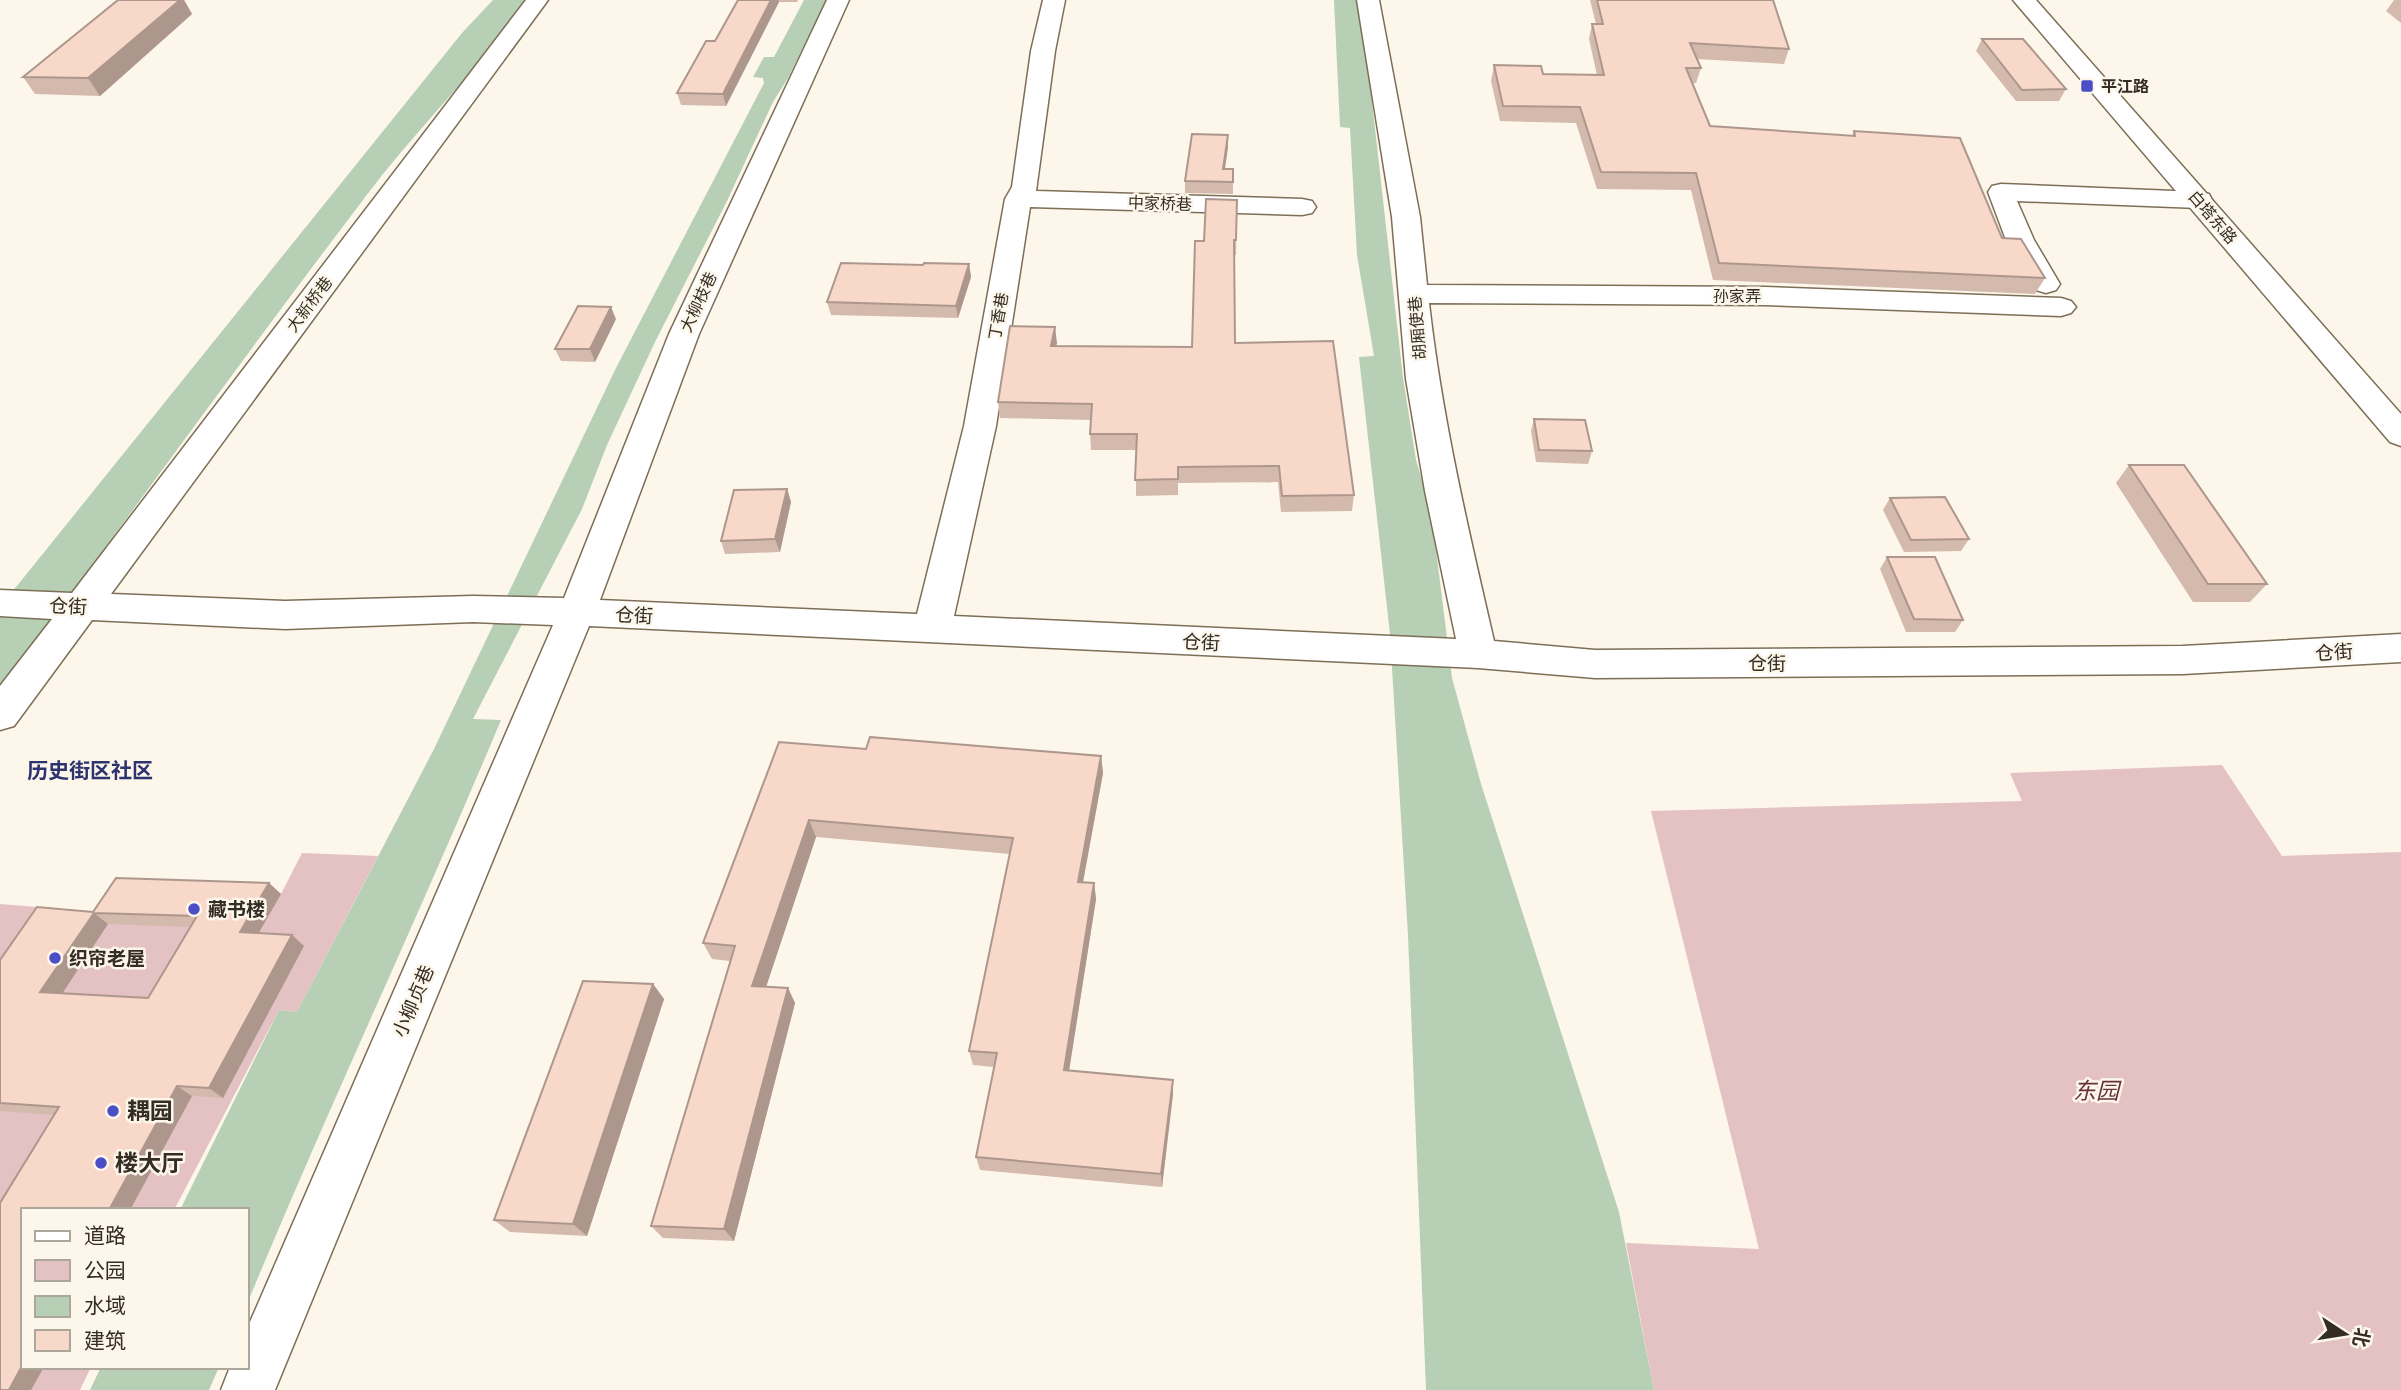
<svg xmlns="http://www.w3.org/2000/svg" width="2401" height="1390" font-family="Merriweather,'Noto Sans SC',serif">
  <rect width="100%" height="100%" fill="#fdf6eb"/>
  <!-- green -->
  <g fill="#e4c1c3">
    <path d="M 2222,765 L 2282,856 L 2401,852 L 2401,1390 L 1654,1390 L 1626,1243 L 1759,1249 L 1651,811 L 2022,801 L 2010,773 Z"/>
    <path d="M 302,853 L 378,856 L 297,1012 L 279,1010 L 174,1210 L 23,1210 L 23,1367 L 91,1367 L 80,1390 L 0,1390 L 0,904 L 99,912 L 238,892 L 281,894 Z"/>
  </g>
  <!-- water -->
  <g fill="#b6cfb5">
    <path d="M 493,0 L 528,0 C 479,69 417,128 366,196 C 242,359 122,526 0,690 L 0,607 L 462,33 Z"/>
    <path d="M 804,0 L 826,0 L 788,78 L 773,102 L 727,201 L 655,342 L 607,445 L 582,509 L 473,719 L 501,720 C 419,916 328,1108 247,1304 L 247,1210 L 180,1210 L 279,1010 L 297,1012 L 433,751 L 616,368 L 764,83 L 763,78 L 753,77 L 764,57 L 774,57 Z"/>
    <path d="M 1334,0 L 1365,0 L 1369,75 L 1403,378 L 1416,460 L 1431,510 L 1452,678 L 1481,784 L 1619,1212 L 1654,1390 L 1426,1390 L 1408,935 L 1390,634 L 1359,357 L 1374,356 L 1357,255 L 1350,128 L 1340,127 Z"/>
    <path d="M 101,1367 L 219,1367 L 209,1390 L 90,1390 Z"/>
  </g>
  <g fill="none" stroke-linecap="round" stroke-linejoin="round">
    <defs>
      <g id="minor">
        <path d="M 526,0 L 548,0 L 111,594 L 285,601 L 473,596 L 564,598 L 669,334 L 827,0 L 849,0 L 699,334 L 600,600 L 917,614 L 964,426 L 1005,199 L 1012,187 L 1031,51 L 1043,0 L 1065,0 L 1055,51 L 1036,191 L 1302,199 L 1312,201 L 1316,207 L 1312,213 L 1302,215 L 1030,207 L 996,426 L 954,616 L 1456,639 L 1425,491 L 1406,379 L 1392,217 L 1357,0 L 1379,0 L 1420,217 L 1427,285 L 1765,287 L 2061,298 L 2071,301 L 2076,307 L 2071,313 L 2061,316 L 1765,305 L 1429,303 C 1442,418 1468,529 1494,641 L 1595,650 L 2183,646 L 2401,634 L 2401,662 L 2183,674 L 1595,678 L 1478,668 L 589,626 L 275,1390 L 221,1390 L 230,1367 L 247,1367 L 247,1329 L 553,625 L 473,622 L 285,629 L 92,620 L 14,726 L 0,730 L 0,686 L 52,619 L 0,616 L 0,590 L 72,593 Z"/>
        <path d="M 2001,184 L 2199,192 L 2209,194 L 2212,200 L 2209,206 L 2199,208 L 2017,201 L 2034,240 L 2060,284 L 2056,290 L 2046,293 L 2036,290 L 2006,240 L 1988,192 L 1992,186 Z"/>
      </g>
      <path id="major" d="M 2013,0 L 2036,0 L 2401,414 L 2401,446 L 2390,442 Z"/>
    </defs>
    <!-- minor casing -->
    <use href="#minor" stroke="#7d6e56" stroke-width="3"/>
    <!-- major casing -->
    <use href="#major" stroke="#7d6e56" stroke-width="3"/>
    <!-- minor -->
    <use href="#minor" fill="#fff" fill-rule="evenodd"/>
    <!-- major -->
    <use href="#major" fill="#fff" fill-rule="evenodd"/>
  </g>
  <!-- wall -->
  <g fill="#d4baad" fill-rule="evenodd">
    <path d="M 118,0 L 184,0 L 192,14 L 100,96 L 35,94 L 23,77 Z"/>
    <path d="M 738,0 L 798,0 L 797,2 L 779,2 L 726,106 L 681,105 L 677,93 L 715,41 Z"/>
    <path d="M 1590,0 L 1773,0 L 1789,49 L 1784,64 L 1697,59 L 1701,68 L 1696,83 L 1693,83 L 1710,126 L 1852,136 L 1854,131 L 2002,238 L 2045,278 L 2035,294 L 1713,280 L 1691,190 L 1597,189 L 1576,123 L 1500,121 L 1491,81 L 1494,65 L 1543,74 L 1597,75 L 1589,39 L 1592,24 L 1596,24 Z"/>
    <path d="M 2394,0 L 2401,0 L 2401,23 L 2386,11 Z"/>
    <path d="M 1982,39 L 2066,89 L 2059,101 L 2016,101 L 1976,51 Z"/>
    <path d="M 1228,147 L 1225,169 L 1233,169 L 1233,194 L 1185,193 L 1185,181 Z"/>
    <path d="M 1237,200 L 1236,255 L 1234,255 L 1235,343 L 1354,495 L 1352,511 L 1281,512 L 1278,482 L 1178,483 L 1178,495 L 1136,496 L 1136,450 L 1091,450 L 1090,434 L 1091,420 L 1000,418 L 998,402 L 1055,327 L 1056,346 L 1192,347 L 1204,241 Z"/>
    <path d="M 969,264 L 971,277 L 958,318 L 831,315 L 827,302 L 923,265 Z"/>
    <path d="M 616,319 L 595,362 L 561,361 L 555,349 Z"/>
    <path d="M 1534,419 L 1592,451 L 1588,464 L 1536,462 L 1531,431 Z"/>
    <path d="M 2129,465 L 2267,584 L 2250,602 L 2193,602 L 2116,483 Z"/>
    <path d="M 787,489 L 791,502 L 780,552 L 725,554 L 721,541 Z"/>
    <path d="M 1890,498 L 1969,539 L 1961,551 L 1904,552 L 1883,510 Z"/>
    <path d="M 1887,557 L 1963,620 L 1955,632 L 1906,632 L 1880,569 Z"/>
    <path d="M 866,749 L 1101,756 L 1103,773 L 1083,882 L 1094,883 L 1096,899 L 1069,1070 L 1173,1080 L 1173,1094 L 1162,1187 L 980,1170 L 976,1157 L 994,1067 L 973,1065 L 969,1051 L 1010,854 L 816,837 L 766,987 L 788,988 L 795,1003 L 734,1241 L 663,1238 L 651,1226 L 730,961 L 712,959 L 703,943 Z"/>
    <path d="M 116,878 L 269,883 L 281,894 L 258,933 L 292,935 L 304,946 L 223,1098 L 192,1096 L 130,1210 L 23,1210 L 23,1367 L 44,1367 L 31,1390 L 0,1390 L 0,1203 L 54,1115 L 1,1111 L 0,1113 L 0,960 L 37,907 L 93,912 ZM 108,924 L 191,927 L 148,998 L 62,993 Z"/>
    <path d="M 653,984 L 664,999 L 587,1236 L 510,1232 L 494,1220 Z"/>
  </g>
  <!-- shaded-wall -->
  <g fill="#ad978d">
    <path d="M 180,0 L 184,0 L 192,14 L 100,96 L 88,78 Z"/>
    <path d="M 771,0 L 778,0 L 779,2 L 726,106 L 723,94 Z"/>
    <path d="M 1228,135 L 1228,147 L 1223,181 L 1223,169 Z"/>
    <path d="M 969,264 L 971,277 L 958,318 L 956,306 Z"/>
    <path d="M 611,307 L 616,319 L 595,362 L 590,349 Z"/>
    <path d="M 1055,327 L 1057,343 L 1053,362 L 1051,346 Z"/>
    <path d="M 787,489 L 791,502 L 780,552 L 775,539 Z"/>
    <path d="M 1101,756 L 1103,773 L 1080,898 L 1078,882 Z"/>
    <path d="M 809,820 L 816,837 L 761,1002 L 752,986 Z"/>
    <path d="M 269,883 L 281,894 L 253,943 L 240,932 Z"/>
    <path d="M 1094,883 L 1096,899 L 1067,1084 L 1064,1070 Z"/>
    <path d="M 94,913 L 108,924 L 56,1003 L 40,992 Z"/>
    <path d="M 292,935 L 304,946 L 223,1098 L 209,1088 Z"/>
    <path d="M 653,984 L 664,999 L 587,1236 L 573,1224 Z"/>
    <path d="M 788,988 L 795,1003 L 734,1241 L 724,1229 Z"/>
    <path d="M 1173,1080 L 1173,1094 L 1162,1187 L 1161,1174 Z"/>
    <path d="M 177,1086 L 192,1096 L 130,1210 L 109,1210 Z"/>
    <path d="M 23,1364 L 23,1367 L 44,1367 L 31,1390 L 9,1390 Z"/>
  </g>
  <!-- building -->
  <g fill="#f7d8c9" stroke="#ad978d" stroke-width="2" fill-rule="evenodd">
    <path d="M 118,0 L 180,0 L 88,78 L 23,77 Z"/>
    <path d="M 738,0 L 771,0 L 723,94 L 677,93 L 706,41 L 715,41 Z"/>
    <path d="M 1597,0 L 1773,0 L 1789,49 L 1690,43 L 1701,68 L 1686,68 L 1710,126 L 1855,136 L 1854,131 L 1960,138 L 2002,238 L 2021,239 L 2045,278 L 1719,263 L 1696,173 L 1601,172 L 1580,107 L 1503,106 L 1494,65 L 1541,66 L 1543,74 L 1604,75 L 1592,24 L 1603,24 Z"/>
    <path d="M 1982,39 L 2023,39 L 2066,89 L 2022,90 Z"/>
    <path d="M 1192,134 L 1228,135 L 1223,169 L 1233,169 L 1233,182 L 1185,181 Z"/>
    <path d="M 1206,199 L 1237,200 L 1236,240 L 1234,240 L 1235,343 L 1333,341 L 1354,495 L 1282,496 L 1279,466 L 1178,467 L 1178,479 L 1135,480 L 1137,434 L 1090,434 L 1092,404 L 998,402 L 1010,326 L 1055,327 L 1051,346 L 1192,347 L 1195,241 L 1204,241 Z"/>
    <path d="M 841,263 L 923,265 L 924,263 L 969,264 L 956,306 L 827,302 Z"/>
    <path d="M 578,306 L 611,307 L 590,349 L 555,349 Z"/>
    <path d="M 1534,419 L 1585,420 L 1592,451 L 1539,450 Z"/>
    <path d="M 2129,465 L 2184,465 L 2267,584 L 2208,584 Z"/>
    <path d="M 787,489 L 775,539 L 721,541 L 734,490 Z"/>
    <path d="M 1945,497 L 1969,539 L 1911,540 L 1890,498 Z"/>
    <path d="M 1887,557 L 1935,557 L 1963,620 L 1914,619 Z"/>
    <path d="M 870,737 L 1101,756 L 1078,882 L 1094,883 L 1064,1070 L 1173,1080 L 1161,1174 L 976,1157 L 997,1053 L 969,1051 L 1013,838 L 809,820 L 752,986 L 788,988 L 724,1229 L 651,1226 L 735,946 L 703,943 L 779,742 L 866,749 Z"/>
    <path d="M 116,878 L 269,883 L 240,932 L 292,935 L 209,1088 L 177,1086 L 109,1210 L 23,1210 L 23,1364 L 9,1390 L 0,1390 L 0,1203 L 59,1107 L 0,1103 L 0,960 L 37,907 L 93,912 ZM 94,913 L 197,916 L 148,998 L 40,992 Z"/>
    <path d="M 583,981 L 653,984 L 573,1224 L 494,1220 Z"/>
  </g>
  <!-- markers -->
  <g fill="#4a4fc5" stroke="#fdf6eb" stroke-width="2.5">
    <rect x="2080" y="79" width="14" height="14" rx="3.5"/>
    <circle cx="194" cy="909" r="7"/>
    <circle cx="55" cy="958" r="7"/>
    <circle cx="113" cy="1111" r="7"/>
    <circle cx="101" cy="1163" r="7"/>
  </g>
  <g text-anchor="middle" stroke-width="5" stroke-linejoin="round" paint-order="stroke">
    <!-- far-poi labels -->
    <g font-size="16" font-weight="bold" fill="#342d23" stroke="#fdf6eb" text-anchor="start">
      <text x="2101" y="92">平江路</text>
    </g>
    <!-- far-street labels -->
    <g font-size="16" fill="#342d23" stroke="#fdf6eb">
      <text transform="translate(1160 203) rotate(2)" y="6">中家桥巷</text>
      <text transform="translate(2213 217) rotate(49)" y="6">白塔东路</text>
      <text x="1737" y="302">孙家弄</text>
      <text transform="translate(698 302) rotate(-65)" y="6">大柳枝巷</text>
      <text transform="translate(309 304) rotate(-53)" y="6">大新桥巷</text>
      <text transform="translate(998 316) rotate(-80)" y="6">丁香巷</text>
      <text transform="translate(1417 328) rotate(-95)" y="6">胡厢使巷</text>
    </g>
    <!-- street labels -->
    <g font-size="19" fill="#342d23" stroke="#fdf6eb">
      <text transform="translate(68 606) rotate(3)" y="7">仓街</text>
      <text transform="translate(634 615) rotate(3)" y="7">仓街</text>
      <text transform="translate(1201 642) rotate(3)" y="7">仓街</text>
      <text transform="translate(2334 652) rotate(-4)" y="7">仓街</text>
      <text x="1767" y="670">仓街</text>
      <text transform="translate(413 1001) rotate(-67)" y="7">小柳贞巷</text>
    </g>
    <!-- poi labels -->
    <g font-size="19" font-weight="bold" fill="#342d23" stroke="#fdf6eb" text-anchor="start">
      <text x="208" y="916">藏书楼</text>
      <text x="69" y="965">织帘老屋</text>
    </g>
    <!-- neighbourhood labels -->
    <g font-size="21" font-weight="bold" fill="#2d336e" stroke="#fdf6eb">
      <text x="90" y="778">历史街区社区</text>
    </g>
    <!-- near-park labels -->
    <g font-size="23" font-style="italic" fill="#673339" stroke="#fdf6eb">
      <text x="2096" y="1099">东园</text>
    </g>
    <!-- near-poi labels -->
    <g font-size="23" font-weight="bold" fill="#342d23" stroke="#fdf6eb" text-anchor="start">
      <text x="127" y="1119">耦园</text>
      <text x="115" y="1171">楼大厅</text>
    </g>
  </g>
  <!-- legend -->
  <rect x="21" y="1208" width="228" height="161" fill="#fdf6eb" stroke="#ada69b" stroke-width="2"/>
  <rect x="35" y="1231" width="35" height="10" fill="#ffffff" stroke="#ada69b" stroke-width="2"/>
  <text x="84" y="1243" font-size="21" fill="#342d23">道路</text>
  <rect x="35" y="1260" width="35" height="21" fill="#e4c1c3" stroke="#ada69b" stroke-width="2"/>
  <text x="84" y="1278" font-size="21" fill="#342d23">公园</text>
  <rect x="35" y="1296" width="35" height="21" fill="#b6cfb5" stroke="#ada69b" stroke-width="2"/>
  <text x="84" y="1313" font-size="21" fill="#342d23">水域</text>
  <rect x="35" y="1330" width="35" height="21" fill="#f7d8c9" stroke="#ada69b" stroke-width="2"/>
  <text x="84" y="1348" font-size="21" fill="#342d23">建筑</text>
  <!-- north arrow -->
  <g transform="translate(2345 1334) rotate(102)" stroke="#fdf6eb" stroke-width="5" paint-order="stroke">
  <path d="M0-5L12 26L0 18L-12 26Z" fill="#342d23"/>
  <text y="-10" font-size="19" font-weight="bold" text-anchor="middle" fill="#342d23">北</text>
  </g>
</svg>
